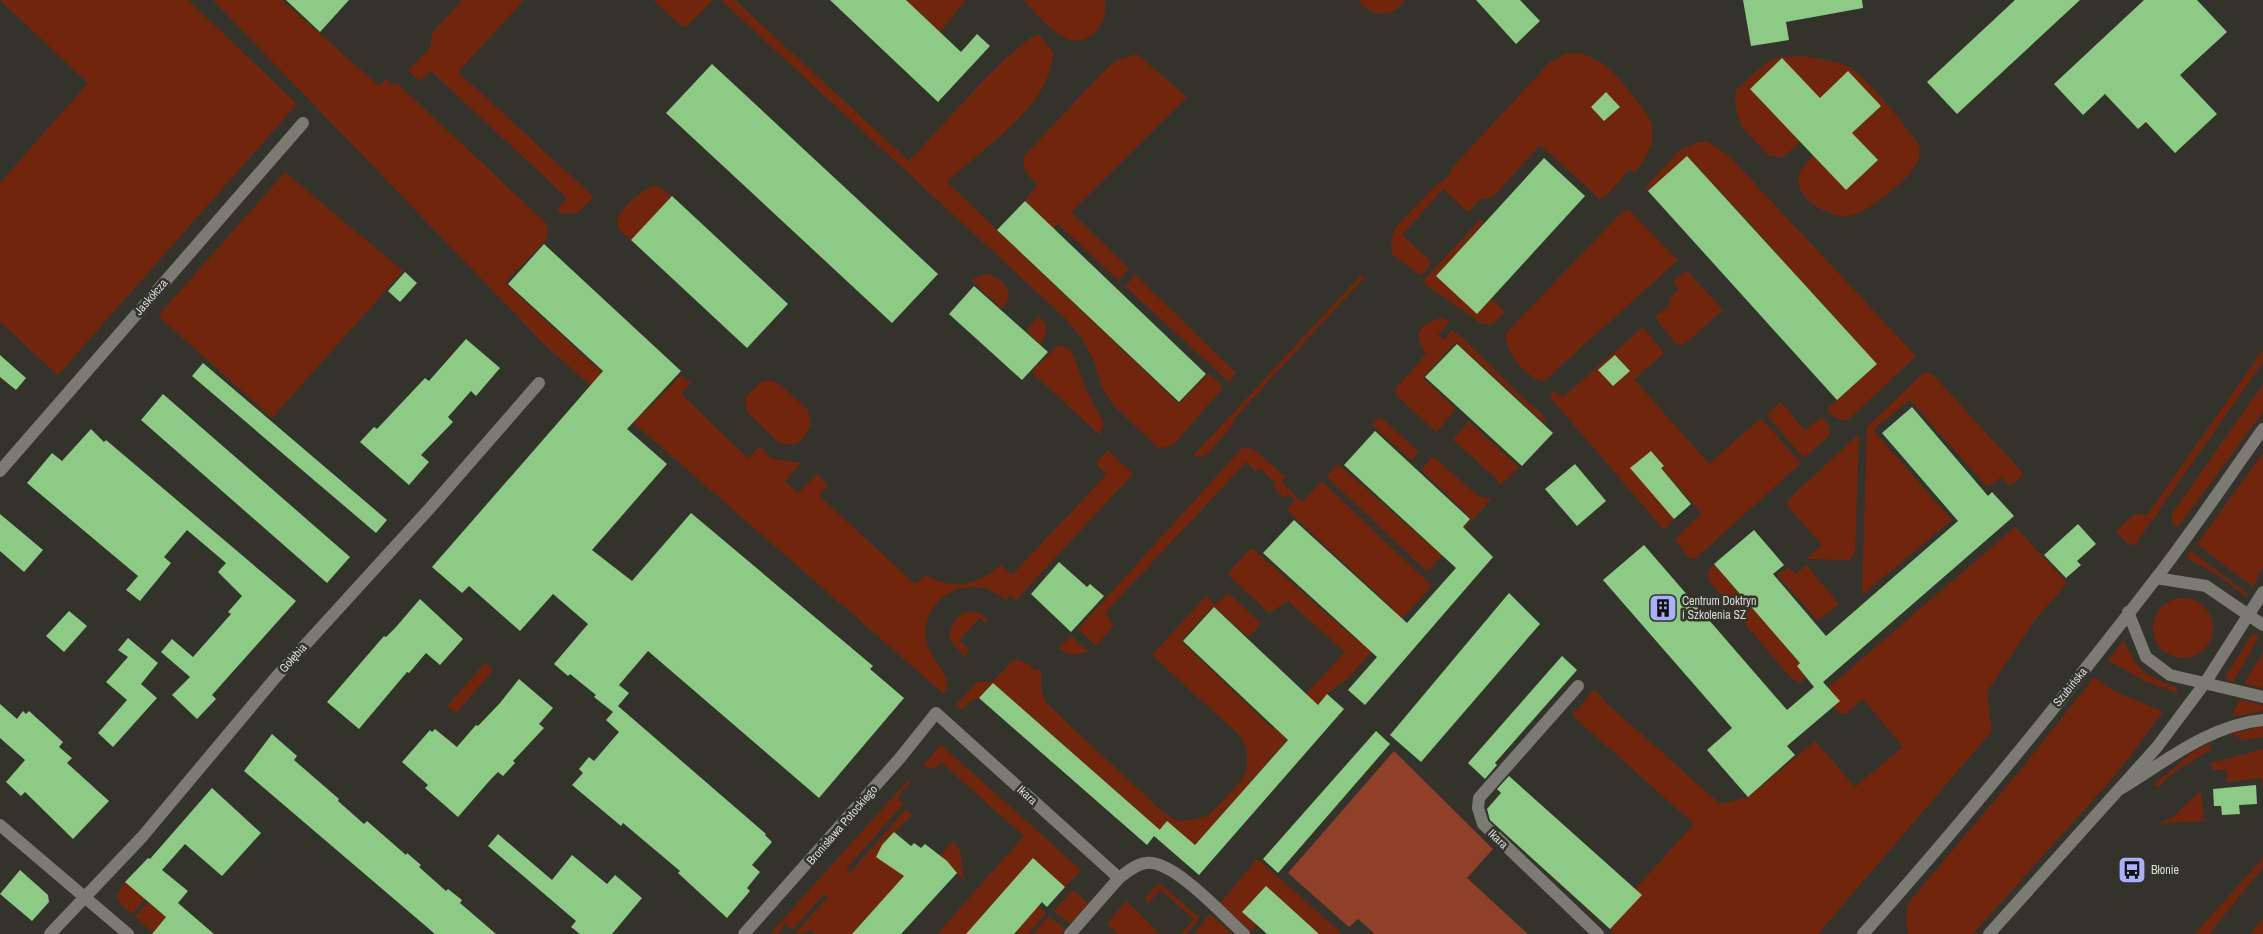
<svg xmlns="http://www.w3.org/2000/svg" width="2263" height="934" font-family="'Archivo Narrow',sans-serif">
  <rect width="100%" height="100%" fill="#33332c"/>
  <!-- green -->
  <g fill="#72250d">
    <path d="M 0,0 L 188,0 L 297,104 L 58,375 L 0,322 L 0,183 L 88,83 Z"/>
    <path d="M 213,0 L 282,0 L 379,86 L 386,79 L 394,86 L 397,83 L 546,223 L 548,231 L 546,240 L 505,283 L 645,412 L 681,375 L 691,383 L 681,394 L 748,458 L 760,446 L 771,458 L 801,463 L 785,481 L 798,493 L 817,474 L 828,485 L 819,496 L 915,584 L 926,575 C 954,591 977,585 1001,565 L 1012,575 L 1107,474 L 1096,463 L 1108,450 L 1133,474 L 1016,600 L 1010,595 L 1006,600 C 999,596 991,589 982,588 C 950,581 921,608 926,641 C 929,663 956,672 944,694 L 548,348 Z"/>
    <path d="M 462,0 L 524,0 L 458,72 L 594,197 L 576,214 L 561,213 L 557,209 L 567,198 L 431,71 L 419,82 L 408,70 L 430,48 L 433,32 Z"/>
    <path d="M 653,0 L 713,0 L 686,27 L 679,24 Z"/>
    <path d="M 721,0 L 735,0 L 909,161 C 929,141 1020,35 1039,35 L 1053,52 C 1051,108 983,146 947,182 L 1179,404 L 1209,373 L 1220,383 L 1222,389 L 1174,444 L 1168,447 L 1158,448 L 1113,405 L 1102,388 L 1094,361 L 1081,337 L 1064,317 Z"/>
    <path d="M 906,0 L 966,0 L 940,32 Z"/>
    <path d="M 1023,0 L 1105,0 C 1106,12 1104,24 1095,32 C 1070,58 1040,17 1023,0 Z"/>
    <path d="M 1358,0 L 1405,0 C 1393,19 1370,17 1358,0 Z"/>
    <path d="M 1581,53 C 1587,56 1594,58 1599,61 C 1612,68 1647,110 1651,123 C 1657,141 1645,160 1635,173 L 1630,169 L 1605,197 L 1600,199 L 1540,145 L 1493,197 L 1479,200 L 1468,212 L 1443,189 L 1402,235 L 1432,262 L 1422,274 L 1418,274 L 1392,254 L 1391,241 L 1395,228 L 1438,183 L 1443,182 L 1451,172 L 1451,169 L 1550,62 L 1566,54 Z"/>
    <path d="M 1137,54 L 1187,97 L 1071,212 L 1236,373 L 1228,381 L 1125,286 L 1135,275 L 1129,269 L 1118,280 L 1058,224 L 1053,228 L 1025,201 L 1037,185 L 1024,170 L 1024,156 L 1107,68 L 1117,60 Z"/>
    <path d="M 1803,56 C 1817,59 1832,60 1845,65 C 1861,70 1910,130 1920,147 C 1919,153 1919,160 1916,165 C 1906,181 1867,214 1849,216 C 1831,218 1801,202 1798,182 C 1798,179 1800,174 1800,171 L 1847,112 L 1861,125 L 1880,106 L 1848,72 L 1827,91 L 1839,104 L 1784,157 L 1769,156 L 1742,127 L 1737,114 L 1735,101 L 1736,90 L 1765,64 L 1780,57 Z"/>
    <path d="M 1699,142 L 1708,142 L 1729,156 L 1916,356 L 1847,421 L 1835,418 L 1827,409 L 1877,364 L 1688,156 L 1648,191 L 1645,188 L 1680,150 Z"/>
    <path d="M 285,172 L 403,271 L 272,418 L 158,316 Z"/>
    <path d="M 656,185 L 672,196 L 631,240 C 625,235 617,230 617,222 C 617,210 646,187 656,185 Z"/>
    <path d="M 1629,210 L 1678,260 L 1544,381 C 1529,382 1502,348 1506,333 L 1623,211 Z"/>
    <path d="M 1481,219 L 1484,223 L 1436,276 L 1477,313 L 1491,298 L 1505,312 L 1493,324 L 1482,324 L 1422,282 Z"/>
    <path d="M 1686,270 L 1723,310 L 1683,345 L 1676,344 L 1655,317 L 1669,305 L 1670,297 L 1679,290 L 1673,282 Z"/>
    <path d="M 986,274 C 1003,277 1017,294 1002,309 L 971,280 Z"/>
    <path d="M 1361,275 L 1364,278 L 1232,421 L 1234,424 L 1205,456 L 1193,456 Z"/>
    <path d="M 1039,316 C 1049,325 1048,334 1040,344 L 1026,331 Z"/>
    <path d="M 1441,318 L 1450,321 L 1438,335 L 1444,340 L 1452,330 L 1462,337 L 1522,397 L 1542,414 L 1547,426 L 1456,342 L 1423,378 L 1456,409 L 1436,432 L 1396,395 L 1396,388 L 1427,353 C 1411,336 1420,322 1441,318 Z"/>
    <path d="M 1643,327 L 1664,353 L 1634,379 L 1709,464 L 1761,418 L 1801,463 L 1695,559 L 1689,558 L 1675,540 L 1701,513 L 1661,468 L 1664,465 L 1651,451 L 1631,468 L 1674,519 L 1664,530 L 1550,397 L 1551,392 L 1555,392 L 1563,397 Z"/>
    <path d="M 1058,345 L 1069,349 L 1074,357 L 1088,394 L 1104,423 L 1100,435 L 1031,372 Z"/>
    <path d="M 2263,350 L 2263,362 L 2134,546 L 2126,542 L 2116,531 L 2135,514 L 2147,515 Z"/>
    <path d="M 1925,372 L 1933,375 L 2024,474 L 2011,485 L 2008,485 L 2001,477 L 1987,487 L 1910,400 L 1873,430 L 1952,520 L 1862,595 L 1867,427 Z"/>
    <path d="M 768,380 L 778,383 L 808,410 L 811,424 L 806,435 L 799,442 L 791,445 L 779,443 L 747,412 L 745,398 L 761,382 Z"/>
    <path d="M 2263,384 L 2263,412 L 2178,527 L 2172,523 L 2172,514 Z"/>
    <path d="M 1781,402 L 1805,431 L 1821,417 L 1829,425 L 1829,436 L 1804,458 L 1766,415 Z"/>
    <path d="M 1380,417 L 1419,452 L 1411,460 L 1372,425 Z"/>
    <path d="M 1469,421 L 1519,467 L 1504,482 L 1498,485 L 1498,480 L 1453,440 Z"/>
    <path d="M 1859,434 L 1855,554 L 1849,560 L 1806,559 L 1822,545 L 1786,504 L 1793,495 Z"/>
    <path d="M 1243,447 L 1255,450 L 1285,477 L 1281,482 L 1302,502 L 1322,481 L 1432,586 L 1347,679 L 1327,694 L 1195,845 L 1160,830 L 993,683 L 979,698 L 969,702 L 962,710 L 956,705 L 977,682 L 992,682 L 1014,659 L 1029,664 L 1035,671 L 1039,668 L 1041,672 L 1042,694 L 1047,704 L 1164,813 L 1178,821 L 1193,820 L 1209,815 L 1216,808 L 1242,780 L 1247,769 L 1247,748 L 1239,735 L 1152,655 L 1206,596 L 1216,605 L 1228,593 L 1260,622 L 1257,629 L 1248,637 L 1213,606 L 1181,641 L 1273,729 L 1345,652 L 1288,601 L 1269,613 L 1227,574 L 1252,548 L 1359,642 L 1392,608 L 1287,510 L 1295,500 L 1288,494 L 1284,498 L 1275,489 L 1276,483 L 1260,469 L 1256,471 L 1246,462 L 1105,613 L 1114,625 L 1096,646 L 1078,629 Z"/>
    <path d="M 2263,453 L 2263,567 L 2253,587 L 2197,544 Z"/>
    <path d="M 1431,458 L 1435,458 L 1478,496 L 1491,499 L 1429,570 L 1425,570 L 1328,478 L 1328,475 L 1338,464 L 1439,553 L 1472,519 L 1421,470 Z"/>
    <path d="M 2015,527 L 2067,583 L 2034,621 L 1987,692 L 1992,731 L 1818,934 L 1613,934 L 1610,929 L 1641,895 L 1635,889 L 1694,824 L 1572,715 L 1595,689 L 1604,701 L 1720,804 L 1748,797 L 1815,741 L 1855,787 L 1903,747 L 1863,699 L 1845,714 C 1832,714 1831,698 1828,688 Z"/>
    <path d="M 2191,551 L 2248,594 L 2246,597 L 2224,579 L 2187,558 Z"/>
    <path d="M 1714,564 L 1800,663 L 1797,666 L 1806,677 L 1800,683 L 1790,677 L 1709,581 L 1708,572 Z"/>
    <path d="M 1806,565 L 1839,604 L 1818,621 L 1777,575 L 1788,568 L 1796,574 Z"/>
    <circle cx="2183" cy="628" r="30"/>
    <path d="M 965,612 L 979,613 L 988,619 L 985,623 L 980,618 L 959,640 L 970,651 L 962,658 C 963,650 956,649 952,643 C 945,631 956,618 965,612 Z"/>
    <path d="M 2252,634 L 2259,636 L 2233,682 L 2228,681 L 2226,676 Z"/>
    <path d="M 1071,636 L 1089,652 L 1071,655 L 1058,649 Z"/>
    <path d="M 2124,640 C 2135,669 2148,678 2177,687 L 2177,693 L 2144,681 L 2108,660 Z"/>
    <path d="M 2263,652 L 2263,688 L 2244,684 Z"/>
    <path d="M 485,663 L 493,670 L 456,713 L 447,706 Z"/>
    <path d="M 2094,677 L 2112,690 L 2163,712 L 2117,773 L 1973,934 L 1908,934 L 1906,918 L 1908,903 L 2022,768 Z"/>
    <path d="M 2239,699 L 2263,705 L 2263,711 L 2232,717 Z"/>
    <path d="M 2263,726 L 2263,737 L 2244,740 L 2231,734 Z"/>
    <path d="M 2210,743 L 2210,750 L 2177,770 L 2158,787 L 2154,784 L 2191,753 Z"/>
    <path d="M 941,745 L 1081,870 L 1065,887 L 1033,858 L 966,934 L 937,934 L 1024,836 L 941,762 L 935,768 L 930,769 L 923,765 Z"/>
    <path d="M 2263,749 L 2263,788 L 2262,778 L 2227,782 L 2227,770 L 2212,770 L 2211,763 Z"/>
    <path d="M 908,780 L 910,783 L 897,797 L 903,804 L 846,869 L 850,873 L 906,809 L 912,815 L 885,841 L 876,857 L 894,867 L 904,877 L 852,934 L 816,934 L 810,929 L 803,934 L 795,933 L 828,897 L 824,894 L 792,930 L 785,924 L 777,934 L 770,934 Z"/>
    <path d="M 2199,792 L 2201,793 L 2204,819 L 2210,819 L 2211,820 L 2155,824 L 2173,817 Z"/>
    <path d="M 953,841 L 960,851 L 964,880 L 940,856 Z"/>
    <path d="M 2263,858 L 2263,867 L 2209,934 L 2195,934 Z"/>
    <path d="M 1257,859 L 1264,864 L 1342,934 L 1319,934 L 1243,912 L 1257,925 L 1251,931 L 1220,903 Z"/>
    <path d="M 125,882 L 145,899 L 132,914 C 118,902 112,898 125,882 Z"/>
    <path d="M 1159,883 L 1200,918 L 1186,934 L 1181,934 L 1194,919 L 1160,890 L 1148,904 L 1145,898 Z"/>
    <path d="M 1073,890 L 1088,903 L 1070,924 L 1054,911 Z"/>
    <path d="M 1126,901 C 1138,911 1148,923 1160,934 L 1119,934 L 1107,924 Z"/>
    <path d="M 148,902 L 166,917 L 156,929 L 162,934 L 155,934 L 135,917 Z"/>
    <path d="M 1038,906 L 1046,913 L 1028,934 L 1016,934 L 1015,933 Z"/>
    <path d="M 1210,914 L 1233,934 L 1194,934 Z"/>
    <path d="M 1049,916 L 1065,929 L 1061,934 L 1033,934 Z"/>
    <path d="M 2263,918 L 2263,934 L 2250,934 Z"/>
  </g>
  <!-- forest -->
  <path fill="#904029" d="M 1394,751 L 1493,849 L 1467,878 L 1528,934 L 1375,934 L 1358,919 L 1349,927 L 1288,873 Z"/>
  <!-- building -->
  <g fill="#8dca85">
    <path d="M 286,0 L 349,0 L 320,32 Z"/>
    <path d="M 830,0 L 906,0 L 961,52 L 977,34 L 990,46 L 938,102 Z"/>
    <path d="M 1476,0 L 1520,0 L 1540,21 L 1516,44 Z"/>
    <path d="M 1743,0 L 1862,0 L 1863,8 L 1786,22 L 1789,40 L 1751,46 Z"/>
    <path d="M 2015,0 L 2080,0 L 1957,114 L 1927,82 Z"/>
    <path d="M 2144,0 L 2197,0 L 2227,32 L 2180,75 L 2217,114 L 2175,153 L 2146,122 L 2138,129 L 2105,94 L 2083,115 L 2054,84 Z"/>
    <path d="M 1782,58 L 1820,98 L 1848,71 L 1881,106 L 1852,133 L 1878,160 L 1846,190 L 1750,89 Z"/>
    <path d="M 712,64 L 938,274 L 892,323 L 666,113 Z"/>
    <path d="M 1606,92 L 1620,107 L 1604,121 L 1591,107 Z"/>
    <path d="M 1687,156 L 1877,364 L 1837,400 L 1648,191 Z"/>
    <path d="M 1544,158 L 1585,196 L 1477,314 L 1436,276 Z"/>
    <path d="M 672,196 L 788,304 L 747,348 L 631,240 Z"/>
    <path d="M 1025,201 L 1206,374 L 1179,402 L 997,230 Z"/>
    <path d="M 544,244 L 681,371 L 627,429 L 667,464 L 592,550 L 632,581 L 691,513 L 873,666 L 870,669 L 904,698 L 819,798 L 648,651 L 619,685 L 629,693 L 618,706 L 766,834 L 765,835 L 772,842 L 752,865 L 760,872 L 747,888 L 750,891 L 727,918 L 678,873 L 680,871 L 623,823 L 621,826 L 572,785 L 583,773 L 579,769 L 589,757 L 594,761 L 619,732 L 606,720 L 613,712 L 594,697 L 596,695 L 570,674 L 568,676 L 554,664 L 588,624 L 553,594 L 520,631 L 469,586 L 462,593 L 432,567 L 603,371 L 508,284 Z"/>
    <path d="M 405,272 L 417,283 L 400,302 L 388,291 Z"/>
    <path d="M 974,286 L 1048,352 L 1022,380 L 949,314 Z"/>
    <path d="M 466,339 L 500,368 L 476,396 L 471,391 L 448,417 L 453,422 L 421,455 L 429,462 L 409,485 L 360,442 L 374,427 L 377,429 L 425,378 L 429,381 Z"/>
    <path d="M 1457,344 L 1553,433 L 1522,466 L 1425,377 Z"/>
    <path d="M 0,355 L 26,378 L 16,390 L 0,377 Z"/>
    <path d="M 1615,355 L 1630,371 L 1613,386 L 1598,370 Z"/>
    <path d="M 203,363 L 387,520 L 376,533 L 192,376 Z"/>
    <path d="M 163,394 L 350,557 L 327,583 L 141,420 Z"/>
    <path d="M 1912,407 L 1988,496 L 1992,492 L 2014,516 L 1823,682 L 1840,701 L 1787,746 L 1795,755 L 1748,797 L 1707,750 L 1732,728 L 1603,580 L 1644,545 L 1787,710 L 1814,687 L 1797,666 L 1800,663 L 1714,564 L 1754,530 L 1784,565 L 1773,574 L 1826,636 L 1958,521 L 1882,433 Z"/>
    <path d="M 91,429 L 104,442 L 106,440 L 296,601 L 212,695 L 216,699 L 197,719 L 172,695 L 190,677 L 161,652 L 172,639 L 193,657 L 231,614 L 228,612 L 242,596 L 218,572 L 226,563 L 187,530 L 164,557 L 171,563 L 140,601 L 126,590 L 138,576 L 27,483 L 52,453 L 62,461 Z"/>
    <path d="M 1375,431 L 1470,519 L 1463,527 L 1493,557 L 1365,705 L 1348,690 L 1377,657 L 1263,553 L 1294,520 L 1407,623 L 1456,568 L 1344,465 Z"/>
    <path d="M 1651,451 L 1664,466 L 1661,468 L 1691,504 L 1674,519 L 1630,468 Z"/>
    <path d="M 1575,464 L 1606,501 L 1577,526 L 1545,489 Z"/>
    <path d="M 0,514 L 43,550 L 24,572 L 0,551 Z"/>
    <path d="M 2078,524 L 2096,544 L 2077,561 L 2081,565 L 2066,578 L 2044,555 Z"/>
    <path d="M 1059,562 L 1087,587 L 1090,584 L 1104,596 L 1071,632 L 1031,594 Z"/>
    <path d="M 1509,593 L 1540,624 L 1421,762 L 1390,735 Z"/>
    <path d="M 420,599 L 463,639 L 440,665 L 426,653 L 409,673 L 407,672 L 359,729 L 327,702 L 384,636 L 386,637 L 396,627 Z"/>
    <path d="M 1214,607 L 1318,705 L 1327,694 L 1344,709 L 1199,875 L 1154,836 L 1147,845 L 979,698 L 993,683 L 1160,830 L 1157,833 L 1167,821 L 1195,845 L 1288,740 L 1183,641 Z"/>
    <path d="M 69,611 L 87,626 L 64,652 L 46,636 Z"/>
    <path d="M 128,638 L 158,663 L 141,684 L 157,698 L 113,747 L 98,733 L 127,700 L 106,682 L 128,657 L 118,650 Z"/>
    <path d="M 1562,656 L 1577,670 L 1495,763 L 1497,765 L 1485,779 L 1468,763 Z"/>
    <path d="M 519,679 L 553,708 L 539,724 L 544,728 L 513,761 L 515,763 L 503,776 L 498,772 L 491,779 L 458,817 L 425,788 L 428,785 L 402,762 L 430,730 L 432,732 L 435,729 L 457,747 L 476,725 L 478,726 L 500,703 Z"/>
    <path d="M 0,704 L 17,719 L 23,711 L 26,714 L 29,711 L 63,742 L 59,747 L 72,758 L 67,763 L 109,801 L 73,839 L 25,792 L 21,796 L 6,782 L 25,760 L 0,738 Z"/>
    <path d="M 1376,731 L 1390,744 L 1278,873 L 1263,859 Z"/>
    <path d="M 272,734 L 297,756 L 294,760 L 339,799 L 338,801 L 364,824 L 367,821 L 406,855 L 407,853 L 421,865 L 419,867 L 446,891 L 448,889 L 462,900 L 460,903 L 496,934 L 435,934 L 244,771 Z"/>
    <path d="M 1509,776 L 1642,895 L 1610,929 L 1490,820 L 1487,809 L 1501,793 L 1497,789 Z"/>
    <path d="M 2256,785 L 2257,804 L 2239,805 L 2240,814 L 2222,815 L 2221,806 L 2214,806 L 2213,789 Z"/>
    <path d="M 212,788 L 261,833 L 222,876 L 185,844 L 162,870 L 188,891 L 178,903 L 214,934 L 152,934 L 166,917 L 125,882 L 148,858 L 150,859 Z"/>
    <path d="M 894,832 L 911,846 L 914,843 L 921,848 L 925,844 L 947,861 L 957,873 L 901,934 L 852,934 L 904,876 L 876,857 L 882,845 Z"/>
    <path d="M 498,834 L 552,880 L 572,855 L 607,884 L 615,875 L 642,898 L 612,934 L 580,934 L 571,927 L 576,921 L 488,846 Z"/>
    <path d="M 1033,858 L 1065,887 L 1047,907 L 1042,902 L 1014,934 L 966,934 Z"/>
    <path d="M 20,870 L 48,895 L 49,902 L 32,921 L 0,894 Z"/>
    <path d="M 1266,886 L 1319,934 L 1267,934 L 1257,925 L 1242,912 Z"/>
  </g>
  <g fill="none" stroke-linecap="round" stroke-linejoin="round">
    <!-- minor -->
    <g stroke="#7b7b73" stroke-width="12">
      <path d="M 0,471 L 303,123"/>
      <path d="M 1578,686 L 1479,798 L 1478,808 L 1483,824 L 1598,934"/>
      <path d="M 0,825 L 128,934"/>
      <path d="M 50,934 L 142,837 L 276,677 L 430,508 L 539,383"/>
      <path d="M 744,934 L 900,758 L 936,713 L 1119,878 C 1127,872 1136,864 1146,863 C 1173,859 1224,916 1244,934"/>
      <path d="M 1070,934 L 1119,878"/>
    </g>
    <!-- tertiary -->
    <g stroke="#7b7b73" stroke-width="12">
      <path d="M 2156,578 L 2206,586 L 2263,625"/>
      <path d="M 2128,612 L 2146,657 L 2170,675 L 2263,697"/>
      <path d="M 2122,788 C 2166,761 2210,725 2263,720"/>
    </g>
    <!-- secondary -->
    <g stroke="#7b7b73" stroke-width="12">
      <path d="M 1863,934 C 1966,819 2063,699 2157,577 C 2194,529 2228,478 2263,429"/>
      <path d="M 1989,934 L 2157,747 L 2205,683 L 2263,592"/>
    </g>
  </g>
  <!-- icons -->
  <defs>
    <symbol id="building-square" viewBox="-11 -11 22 22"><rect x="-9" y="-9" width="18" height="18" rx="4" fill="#abaffb" stroke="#33332c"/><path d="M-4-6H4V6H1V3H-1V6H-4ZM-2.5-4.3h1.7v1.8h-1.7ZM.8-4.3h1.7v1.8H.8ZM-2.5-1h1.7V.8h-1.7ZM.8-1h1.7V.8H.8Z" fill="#111"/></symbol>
    <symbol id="bus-square" viewBox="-11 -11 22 22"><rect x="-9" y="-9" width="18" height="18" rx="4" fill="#abaffb" stroke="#33332c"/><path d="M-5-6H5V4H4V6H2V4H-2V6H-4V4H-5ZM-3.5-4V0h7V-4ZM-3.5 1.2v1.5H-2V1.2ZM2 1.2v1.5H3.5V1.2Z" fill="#111"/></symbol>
  </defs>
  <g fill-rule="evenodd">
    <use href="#building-square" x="1647" y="592" width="32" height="32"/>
    <use href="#bus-square" x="2116" y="854" width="32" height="32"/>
  </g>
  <g text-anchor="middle" stroke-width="5" stroke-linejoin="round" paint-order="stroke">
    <!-- street labels -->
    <g font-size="12" fill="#dadad5" stroke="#33332c">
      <text transform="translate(151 297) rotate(-49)" y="4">Jaskółcza</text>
      <text transform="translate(293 658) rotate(-48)" y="4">Gołębia</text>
      <text transform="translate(2070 687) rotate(-51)" y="4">Szubińska</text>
      <text transform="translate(1027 795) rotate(42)" y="4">Ikara</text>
      <text transform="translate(842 825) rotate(-49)" y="4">Bronisława Potockiego</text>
      <text transform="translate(1498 839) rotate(44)" y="4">Ikara</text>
    </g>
    <!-- poi labels -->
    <g font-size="12" fill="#dadad5" stroke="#33332c" text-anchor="start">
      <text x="1682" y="605">Centrum Doktryn<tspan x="1682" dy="14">i Szkolenia SZ</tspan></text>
      <text x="2151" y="874">Błonie</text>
    </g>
  </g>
</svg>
